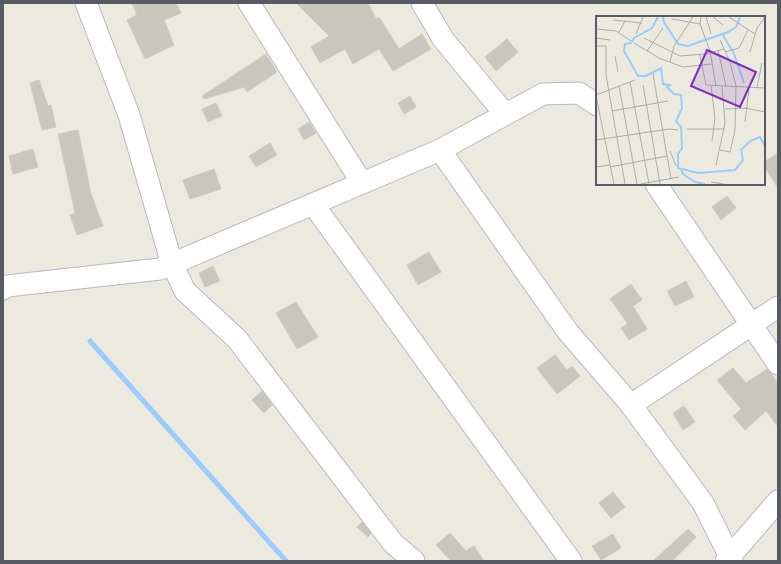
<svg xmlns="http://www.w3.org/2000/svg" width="781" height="564" font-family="'Open Sans',sans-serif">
  <rect width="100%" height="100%" fill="#eceade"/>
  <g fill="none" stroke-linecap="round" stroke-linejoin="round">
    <!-- stream -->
    <path stroke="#9bcbff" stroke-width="5" d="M 90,341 L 286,561"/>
  </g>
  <!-- building -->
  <g fill="#c9c6be" stroke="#d0ccbd">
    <path d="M 132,3 L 176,3 L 181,13 L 164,20 L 174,45 L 145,59 L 127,20 L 137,15 Z"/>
    <path d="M 296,3 L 368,3 L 376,19 L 379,17 L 399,49 L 422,34 L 431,49 L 393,71 L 379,49 L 353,64 L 345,49 L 320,63 L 311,47 L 329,36 Z"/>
    <path d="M 507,39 L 518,52 L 496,71 L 485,57 Z"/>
    <path d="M 266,54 L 277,72 L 247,92 L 244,87 L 204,99 L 202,96 Z"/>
    <path d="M 39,80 L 48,106 L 51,105 L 56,127 L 42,130 L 30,83 Z"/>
    <path d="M 410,96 L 416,107 L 404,114 L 398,103 Z"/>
    <path d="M 216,103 L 222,116 L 208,122 L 202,109 Z"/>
    <path d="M 309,122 L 316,133 L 304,140 L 298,129 Z"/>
    <path d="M 78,130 L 91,194 L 103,226 L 77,235 L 70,215 L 75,213 L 58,134 Z"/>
    <path d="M 270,143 L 277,155 L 256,167 L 249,156 Z"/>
    <path d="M 33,149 L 38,167 L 13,174 L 9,156 Z"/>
    <path d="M 778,153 L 778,188 L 764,166 L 764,162 Z"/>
    <path d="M 214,169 L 221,189 L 190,199 L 183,180 Z"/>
    <path d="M 727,196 L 736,208 L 721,220 L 712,207 Z"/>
    <path d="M 429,252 L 441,272 L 418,285 L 407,265 Z"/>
    <path d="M 213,266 L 220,281 L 205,287 L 199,273 Z"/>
    <path d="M 686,281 L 694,297 L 675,306 L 667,291 Z"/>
    <path d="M 631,284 L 642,300 L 633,306 L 647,329 L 629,340 L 621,328 L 628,324 L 610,299 Z"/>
    <path d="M 296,302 L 318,337 L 297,349 L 276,313 Z"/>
    <path d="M 555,355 L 567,370 L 572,366 L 580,376 L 557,394 L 537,368 Z"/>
    <path d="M 733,368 L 746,383 L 767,369 L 771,373 L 778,384 L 778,427 L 766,411 L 745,430 L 733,416 L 741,409 L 717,380 Z"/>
    <path d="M 262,391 L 272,405 L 264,413 L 252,400 Z"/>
    <path d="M 684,406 L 695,422 L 683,430 L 673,413 Z"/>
    <path d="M 613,492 L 625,507 L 611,518 L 599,503 Z"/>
    <path d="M 362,522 L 371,533 L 368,537 L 357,527 Z"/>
    <path d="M 688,529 L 696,537 L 672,561 L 653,561 Z"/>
    <path d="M 450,533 L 466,551 L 474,546 L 484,561 L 451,561 L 436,545 Z"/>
    <path d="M 613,534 L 621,548 L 601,560 L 592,546 Z"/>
  </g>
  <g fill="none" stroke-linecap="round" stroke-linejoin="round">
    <defs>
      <g id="minor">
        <path d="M 86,3 L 129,115 L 172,264 L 185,291 L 237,339 L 393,543 L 414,561"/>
        <path d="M 249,3 L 362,183"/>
        <path d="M 422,3 L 443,39 L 505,114"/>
        <path d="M 440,150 L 568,332 L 631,405 L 703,503 L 732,561"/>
        <path d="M 656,184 L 778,364"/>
        <path d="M 313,204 L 571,561"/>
        <path d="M 3,289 L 7,286 L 160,269 L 440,150 L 543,94 L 579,93 L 597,105"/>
        <path d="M 631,405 L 778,307"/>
        <path d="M 726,561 L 778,501"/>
      </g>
    </defs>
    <!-- minor casing -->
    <use href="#minor" stroke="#b7b9bf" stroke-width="23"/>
    <!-- minor -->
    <use href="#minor" stroke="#fff" stroke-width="21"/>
  </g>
  <!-- overview -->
  <g transform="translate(596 16)">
    <rect width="169" height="169" fill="#eceade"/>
    <path fill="none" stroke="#9bcbff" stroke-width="2" d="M 62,1 L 56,12 L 38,22 L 35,27 L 29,28 L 28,35 L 42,60 L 50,60 L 65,52 L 67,68 L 74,69 L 71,71 L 78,78 L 85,79 L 86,92 L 80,105 L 85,111 L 86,132 L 82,138 L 82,152 L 102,157 L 139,154 L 147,144 L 145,134 L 154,125 L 164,121 L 169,130M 67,1 L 68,6 L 82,28 L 92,30 L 132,16 L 140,11 L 144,1M 127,19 L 138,38 L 148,67M 85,153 L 87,158 L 99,166 L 109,168"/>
    <path fill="none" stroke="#adada8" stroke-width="1" d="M 105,1 L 104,8 L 114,35 L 120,70M 110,1 L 115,18M 117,1 L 127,9M 133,1 L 159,18M 76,3 L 104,8M 17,4 L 46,7M 0,13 L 20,15 L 35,25M 23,16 L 29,5M 40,18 L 47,1M 0,22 L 14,24M 48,22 L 84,40 L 109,38 L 128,33M 38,27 L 63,42 L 87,51 L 116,48M 0,30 L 10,30 L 10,59 L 29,168M 122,34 L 130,70M 51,35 L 67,12M 129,36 L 143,32 L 152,14M 154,36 L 161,12 L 169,1M 104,39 L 110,69 L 169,72M 19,40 L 22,56M 74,46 L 78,30 L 97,1M 57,58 L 75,163M 34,66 L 53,168M 47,69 L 64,168M 23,70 L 41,168M 115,70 L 119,102 L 116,125M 161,71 L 166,47M 0,79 L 39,64M 0,80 L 18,168M 129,93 L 149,92 L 169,96M 16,95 L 72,85M 149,106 L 153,73M 91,113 L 129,113M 0,124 L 73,113 L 82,114M 124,134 L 134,136 L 139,114 L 140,70 L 134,46 L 124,24M 74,135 L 80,150M 120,149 L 129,107 L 126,70M 0,151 L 14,149M 14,151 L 71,140M 115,166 L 128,168M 45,168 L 83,161"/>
    <path fill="#7b2cbf" fill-opacity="0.15" stroke="#7b2cbf" stroke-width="2" d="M 111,34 L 160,56 L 144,91 L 95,70 Z"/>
    <rect width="169" height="169" fill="none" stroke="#585b61" stroke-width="2"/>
  </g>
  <!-- border -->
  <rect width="781" height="564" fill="none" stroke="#585b61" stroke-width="8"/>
</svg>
